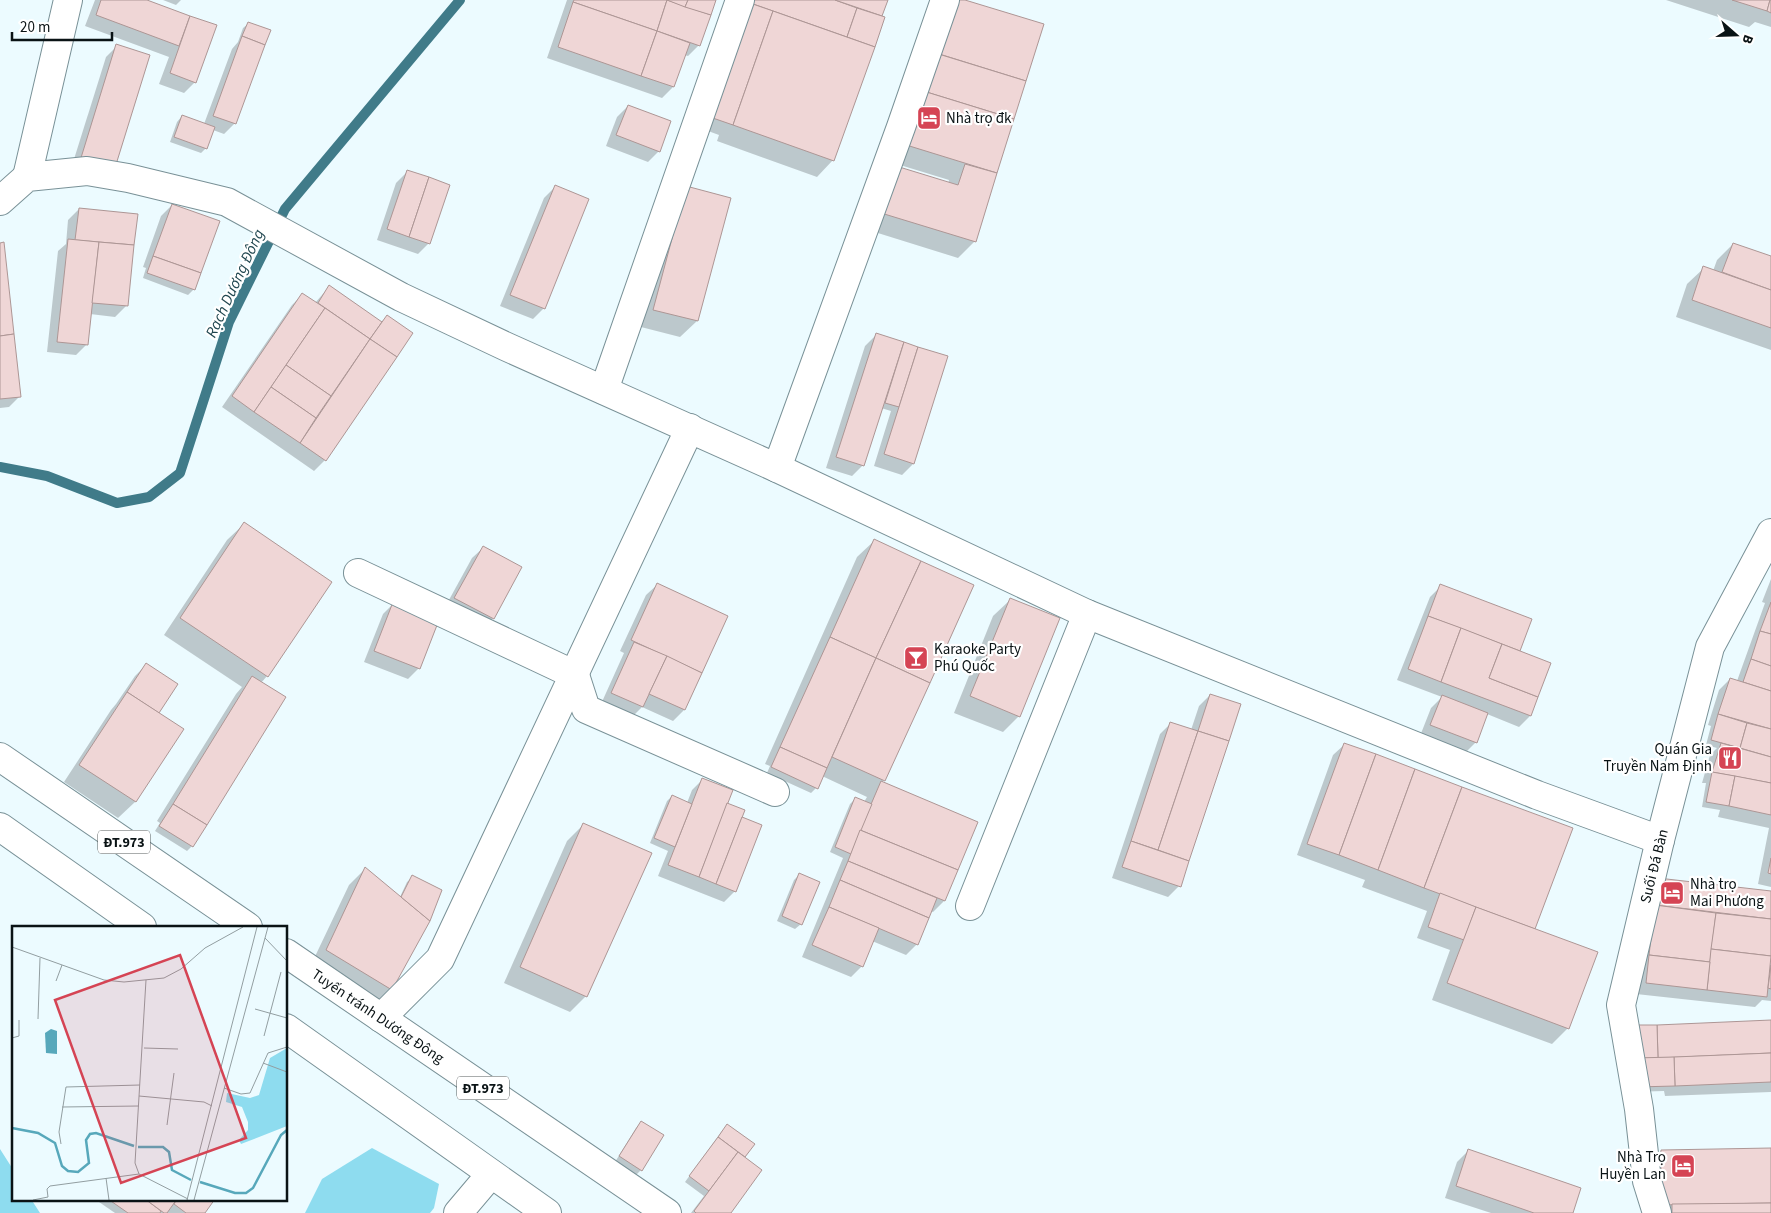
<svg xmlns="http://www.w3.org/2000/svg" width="1771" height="1213" font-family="'Source Sans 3',sans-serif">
  <rect width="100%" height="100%" fill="#ecfbff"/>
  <!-- green -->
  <g fill="#8edcef">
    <path d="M 372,1148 L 439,1184 L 434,1208 L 430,1213 L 305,1213 L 322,1179 Z"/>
    <path d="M 0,1149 L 14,1171 L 14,1199 L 31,1199 L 40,1213 L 0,1213 Z"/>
  </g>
  <!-- shadow -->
  <g fill="#0003">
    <path d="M 95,0 L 143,0 L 215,26 L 195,82 L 184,93 L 159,84 L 169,57 L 85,26 Z"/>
    <path d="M 163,0 L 181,0 L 176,5 Z"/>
    <path d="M 567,0 L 715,0 L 699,45 L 688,56 L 684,55 L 673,87 L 662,98 L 547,58 Z"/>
    <path d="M 748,0 L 886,0 L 879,17 L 883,18 L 833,160 L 817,177 L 717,141 L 719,135 L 697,127 Z"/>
    <path d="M 961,0 L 1042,25 L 975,241 L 958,258 L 865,229 L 879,184 L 948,184 L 949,180 L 887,161 Z"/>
    <path d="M 1666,0 L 1771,0 L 1771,27 L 1755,22 L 1749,27 Z"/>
    <path d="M 249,23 L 235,123 L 224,134 L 213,130 L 206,148 L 201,153 L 170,142 L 177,122 L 182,116 L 204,124 L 232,49 L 238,42 L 243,28 Z"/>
    <path d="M 117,46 L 102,181 L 70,172 L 106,57 Z"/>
    <path d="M 628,106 L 659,151 L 648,162 L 606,146 L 617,117 Z"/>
    <path d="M 408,171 L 429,243 L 418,254 L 377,240 L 396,183 Z"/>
    <path d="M 555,187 L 544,308 L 533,319 L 500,306 L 544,198 Z"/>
    <path d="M 686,187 L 729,199 L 697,321 L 680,337 L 637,326 Z"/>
    <path d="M 172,205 L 194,289 L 188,295 L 143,278 L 146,268 L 143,267 L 161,216 Z"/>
    <path d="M 79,209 L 127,305 L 115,317 L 90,314 L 87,344 L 76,355 L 47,352 L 58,251 L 66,244 L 68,220 Z"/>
    <path d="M 0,244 L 20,396 L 9,407 L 0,408 Z"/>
    <path d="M 1733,244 L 1771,257 L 1771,350 L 1676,317 L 1687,284 L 1704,268 L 1713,271 L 1717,260 Z"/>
    <path d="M 329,287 L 381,322 L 387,317 L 325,460 L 314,471 L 222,407 L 292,305 L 303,294 L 315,303 Z"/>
    <path d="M 876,335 L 947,357 L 913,464 L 902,475 L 874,466 L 891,411 L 881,408 L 863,465 L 852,476 L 826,468 L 865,346 Z"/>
    <path d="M 244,524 L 267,676 L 261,683 L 192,846 L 187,851 L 155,831 L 160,823 L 157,821 L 236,694 L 242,687 L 164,635 L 227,540 Z"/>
    <path d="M 874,541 L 972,585 L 882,783 L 977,822 L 944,901 L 933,912 L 930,911 L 917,944 L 906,955 L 872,941 L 862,966 L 851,977 L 802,957 L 843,858 L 830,852 L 850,804 L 856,798 L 864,802 L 867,797 L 822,776 L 816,788 L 811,793 L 767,773 L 770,766 L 765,764 L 857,557 Z"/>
    <path d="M 484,547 L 520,567 L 493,618 L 482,629 L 444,609 L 472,558 Z"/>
    <path d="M 1771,579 L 1771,887 L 1758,884 L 1769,828 L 1718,817 L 1720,810 L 1702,807 L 1706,783 L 1702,783 L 1710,755 L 1717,748 L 1706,745 L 1711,726 L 1708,725 L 1719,690 L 1730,679 L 1737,681 L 1765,603 L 1762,602 Z"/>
    <path d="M 658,584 L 727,616 L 684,710 L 673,721 L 642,707 L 631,718 L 601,704 L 624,653 L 620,651 L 646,595 Z"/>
    <path d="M 1441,586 L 1518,652 L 1550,664 L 1530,716 L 1519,727 L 1487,714 L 1476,742 L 1465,753 L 1420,736 L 1431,708 L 1442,697 L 1397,680 L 1430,597 Z"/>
    <path d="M 1010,600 L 1019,716 L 1003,732 L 954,713 L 993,616 Z"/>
    <path d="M 394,603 L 419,668 L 408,679 L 364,662 L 383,614 Z"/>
    <path d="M 146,665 L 157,713 L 182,729 L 135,802 L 118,818 L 64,782 L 111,710 L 116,704 L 135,676 Z"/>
    <path d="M 1210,695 L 1240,704 L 1179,886 L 1168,897 L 1112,878 L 1160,734 L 1171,723 L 1191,730 L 1199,706 Z"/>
    <path d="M 1345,744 L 1534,929 L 1568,1028 L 1552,1044 L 1432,1000 L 1450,950 L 1417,938 L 1427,911 L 1362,887 L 1365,880 L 1297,855 L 1333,755 Z"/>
    <path d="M 703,779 L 740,818 L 735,891 L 724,902 L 658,876 L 668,851 L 650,843 L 667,801 L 672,796 L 687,803 L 692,790 Z"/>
    <path d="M 584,824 L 586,996 L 570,1012 L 504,983 L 567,841 Z"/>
    <path d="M 365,869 L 400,897 L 407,882 L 413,877 L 391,989 L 375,1006 L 310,967 L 349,885 Z"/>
    <path d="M 799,875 L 801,924 L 795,929 L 777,921 L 794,880 Z"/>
    <path d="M 1648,890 L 1771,892 L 1771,1001 L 1762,1000 L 1755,1007 L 1636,994 Z"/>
    <path d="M 1771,1022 L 1771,1092 L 1665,1096 L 1664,1091 L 1631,1092 Z"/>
    <path d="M 641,1123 L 641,1170 L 636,1175 L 615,1162 L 636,1128 Z"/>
    <path d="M 722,1131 L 753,1145 L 744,1158 L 729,1213 L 691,1213 L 704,1196 L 685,1182 Z"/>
    <path d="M 1771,1149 L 1771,1213 L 1645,1213 L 1645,1167 L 1661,1151 Z"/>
    <path d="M 1468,1151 L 1572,1213 L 1491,1213 L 1445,1198 L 1457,1162 Z"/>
    <path d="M 101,1199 L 213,1199 L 204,1213 L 115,1213 L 99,1202 Z"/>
  </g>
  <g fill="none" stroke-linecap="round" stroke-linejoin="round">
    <!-- stream -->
    <path stroke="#407b89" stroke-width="10" d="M 0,467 L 47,476 L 117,503 L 149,497 L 180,473 L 229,322 L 285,209 L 460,0"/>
  </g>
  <!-- building -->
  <g fill="#efd6d6" stroke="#ad9695">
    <path d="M 101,0 L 147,0 L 190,16 L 179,46 L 96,15 Z"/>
    <path d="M 574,0 L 667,0 L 657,31 L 573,2 Z"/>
    <path d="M 667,0 L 711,15 L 700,46 L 657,31 Z"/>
    <path d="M 667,0 L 688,0 L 685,7 Z"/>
    <path d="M 688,0 L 716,0 L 711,15 L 685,7 Z"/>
    <path d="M 754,0 L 835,0 L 857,8 L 847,37 L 753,4 Z"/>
    <path d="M 835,0 L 888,0 L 882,16 Z"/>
    <path d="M 952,0 L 965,0 L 1044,24 L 1026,81 L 936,53 Z"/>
    <path d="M 1732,0 L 1770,0 L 1767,11 Z"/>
    <path d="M 1770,0 L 1771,0 L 1771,13 L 1767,11 Z"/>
    <path d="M 573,2 L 657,31 L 641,76 L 558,47 Z"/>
    <path d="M 747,2 L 773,11 L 733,125 L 707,116 Z"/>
    <path d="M 857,8 L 885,17 L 875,47 L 847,37 Z"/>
    <path d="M 773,11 L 875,47 L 834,161 L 733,125 Z"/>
    <path d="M 190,16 L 217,25 L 196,83 L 170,73 Z"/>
    <path d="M 248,22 L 271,30 L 265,45 L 242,36 Z"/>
    <path d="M 657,31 L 690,43 L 674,87 L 641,76 Z"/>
    <path d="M 242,36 L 265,45 L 236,124 L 213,116 Z"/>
    <path d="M 116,44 L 150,55 L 114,171 L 80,161 Z"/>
    <path d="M 932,52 L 1026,81 L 1014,119 L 920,90 Z"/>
    <path d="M 920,90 L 1014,119 L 997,173 L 903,144 Z"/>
    <path d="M 628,105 L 671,121 L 660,152 L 616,135 Z"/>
    <path d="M 182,115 L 215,127 L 207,149 L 174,137 Z"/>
    <path d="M 965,164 L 997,173 L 976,242 L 881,213 L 896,166 L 958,185 Z"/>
    <path d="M 407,170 L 429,177 L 409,237 L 387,229 Z"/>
    <path d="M 429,177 L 450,185 L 430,244 L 409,237 Z"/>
    <path d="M 555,185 L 589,199 L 545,309 L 510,295 Z"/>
    <path d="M 686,186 L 731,198 L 698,321 L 653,310 Z"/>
    <path d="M 172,204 L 220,221 L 201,273 L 153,256 Z"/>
    <path d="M 79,208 L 138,214 L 134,245 L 75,240 Z"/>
    <path d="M 68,239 L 99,242 L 88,345 L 57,342 Z"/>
    <path d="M 4,242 L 14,334 L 0,336 L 0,243 Z"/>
    <path d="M 99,242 L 134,245 L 128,306 L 92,303 Z"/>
    <path d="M 1733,243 L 1771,256 L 1771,290 L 1722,272 Z"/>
    <path d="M 153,256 L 201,273 L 195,290 L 147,273 Z"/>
    <path d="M 1703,266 L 1771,290 L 1771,328 L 1692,300 Z"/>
    <path d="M 329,285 L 382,322 L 370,339 L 318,303 Z"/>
    <path d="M 302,293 L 325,308 L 254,412 L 232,396 Z"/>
    <path d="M 325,308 L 370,339 L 331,396 L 286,365 Z"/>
    <path d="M 387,315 L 413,333 L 397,357 L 370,339 Z"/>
    <path d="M 876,333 L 904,342 L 864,466 L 836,457 Z"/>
    <path d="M 14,334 L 21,397 L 0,399 L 0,336 Z"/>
    <path d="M 370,339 L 397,357 L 326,461 L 300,443 Z"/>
    <path d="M 904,342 L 918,347 L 899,407 L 885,403 Z"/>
    <path d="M 918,347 L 948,356 L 914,464 L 884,454 Z"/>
    <path d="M 286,365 L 331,396 L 316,418 L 271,387 Z"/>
    <path d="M 271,387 L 316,418 L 300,443 L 254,412 Z"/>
    <path d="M 244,522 L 332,582 L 268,677 L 180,618 Z"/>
    <path d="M 874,539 L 921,561 L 876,658 L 830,637 Z"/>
    <path d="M 483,546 L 522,567 L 494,619 L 454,598 Z"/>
    <path d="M 921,561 L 974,585 L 930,683 L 876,658 Z"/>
    <path d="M 657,583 L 728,616 L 702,673 L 631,640 Z"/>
    <path d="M 1440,584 L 1532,619 L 1520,651 L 1428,616 Z"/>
    <path d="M 1010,598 L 1060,618 L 1020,717 L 970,696 Z"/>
    <path d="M 393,602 L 439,620 L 420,669 L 374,651 Z"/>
    <path d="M 1771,602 L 1771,634 L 1760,631 Z"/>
    <path d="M 1428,616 L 1461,628 L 1441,682 L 1408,669 Z"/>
    <path d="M 1461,628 L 1502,644 L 1489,678 L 1538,697 L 1531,716 L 1441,682 Z"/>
    <path d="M 1760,631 L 1771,634 L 1771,666 L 1751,659 Z"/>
    <path d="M 830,637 L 876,658 L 827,768 L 780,747 Z"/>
    <path d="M 634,642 L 667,656 L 643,707 L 611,693 Z"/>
    <path d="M 1502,644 L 1551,663 L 1538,697 L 1489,678 Z"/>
    <path d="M 667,656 L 702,673 L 685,710 L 649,694 Z"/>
    <path d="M 876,658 L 930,683 L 885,781 L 832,757 Z"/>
    <path d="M 1751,659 L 1771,666 L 1771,691 L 1743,682 Z"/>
    <path d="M 146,663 L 178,684 L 159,713 L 127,692 Z"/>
    <path d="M 252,676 L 286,697 L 207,825 L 173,804 Z"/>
    <path d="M 1730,678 L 1771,691 L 1771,729 L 1718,714 Z"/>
    <path d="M 127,692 L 184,729 L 136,802 L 79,765 Z"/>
    <path d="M 1210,694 L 1241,704 L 1229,741 L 1198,731 Z"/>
    <path d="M 1442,695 L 1488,713 L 1477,743 L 1430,725 Z"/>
    <path d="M 1718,714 L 1747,723 L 1740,748 L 1711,740 Z"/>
    <path d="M 1170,722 L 1198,731 L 1158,850 L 1131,841 Z"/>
    <path d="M 1747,723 L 1771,729 L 1771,757 L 1740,748 Z"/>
    <path d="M 1198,731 L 1229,741 L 1189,861 L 1158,850 Z"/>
    <path d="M 1344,743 L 1376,754 L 1339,855 L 1307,844 Z"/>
    <path d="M 1721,743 L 1771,757 L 1771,783 L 1712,772 Z"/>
    <path d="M 780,747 L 827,768 L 818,789 L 771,767 Z"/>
    <path d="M 1376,754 L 1415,769 L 1378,870 L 1339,855 Z"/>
    <path d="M 1415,769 L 1462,787 L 1424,888 L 1378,870 Z"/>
    <path d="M 1712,772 L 1735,776 L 1729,806 L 1706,802 Z"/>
    <path d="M 1735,776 L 1771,783 L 1771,815 L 1729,806 Z"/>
    <path d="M 702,778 L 733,790 L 699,877 L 668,865 Z"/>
    <path d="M 881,781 L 978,822 L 958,870 L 860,830 Z"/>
    <path d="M 1462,787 L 1573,828 L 1535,929 L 1424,888 Z"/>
    <path d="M 672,795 L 692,804 L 675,847 L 654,838 Z"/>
    <path d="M 855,797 L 872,804 L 851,854 L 835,847 Z"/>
    <path d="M 727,803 L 745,810 L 716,884 L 699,877 Z"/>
    <path d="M 173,804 L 207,825 L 193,847 L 159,826 Z"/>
    <path d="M 742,817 L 762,825 L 736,892 L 716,884 Z"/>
    <path d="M 583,823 L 652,853 L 587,997 L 520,967 Z"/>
    <path d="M 860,830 L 958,870 L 945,901 L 848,861 Z"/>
    <path d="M 1131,841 L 1189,861 L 1181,887 L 1122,867 Z"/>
    <path d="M 1771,858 L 1771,874 L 1768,873 Z"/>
    <path d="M 848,861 L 937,898 L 929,918 L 840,880 Z"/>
    <path d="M 365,867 L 430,921 L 392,990 L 326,950 Z"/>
    <path d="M 799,873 L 820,882 L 802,925 L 782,916 Z"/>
    <path d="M 412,875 L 442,890 L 430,921 L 401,897 Z"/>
    <path d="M 1658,878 L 1771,891 L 1771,919 L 1655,905 Z"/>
    <path d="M 840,880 L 929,918 L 918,945 L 829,907 Z"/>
    <path d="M 1440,893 L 1476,907 L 1464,940 L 1428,927 Z"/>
    <path d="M 1655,905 L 1716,913 L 1710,962 L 1649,955 Z"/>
    <path d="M 829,907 L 879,928 L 863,967 L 812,945 Z"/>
    <path d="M 1476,907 L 1598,952 L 1569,1029 L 1447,983 Z"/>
    <path d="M 1716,913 L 1771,919 L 1771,956 L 1711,949 Z"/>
    <path d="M 1711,949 L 1771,956 L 1767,997 L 1707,990 Z"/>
    <path d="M 1649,955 L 1710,962 L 1707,990 L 1646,983 Z"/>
    <path d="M 1771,965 L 1771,989 L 1768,988 Z"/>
    <path d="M 1771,1020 L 1771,1053 L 1658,1058 L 1657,1025 Z"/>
    <path d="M 1634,1025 L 1657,1025 L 1658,1058 L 1635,1058 Z"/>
    <path d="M 1771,1053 L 1771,1082 L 1675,1086 L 1674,1057 Z"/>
    <path d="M 1674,1057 L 1675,1086 L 1636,1087 L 1635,1058 Z"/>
    <path d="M 641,1121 L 664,1135 L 642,1171 L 619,1156 Z"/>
    <path d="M 727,1124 L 755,1144 L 745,1157 L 718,1137 Z"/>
    <path d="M 718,1137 L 738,1152 L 709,1191 L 689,1176 Z"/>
    <path d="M 1771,1148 L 1771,1203 L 1661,1205 L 1661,1150 Z"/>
    <path d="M 1468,1149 L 1581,1188 L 1573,1213 L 1534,1213 L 1456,1186 Z"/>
    <path d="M 738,1152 L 762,1170 L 731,1213 L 696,1213 L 694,1211 Z"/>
    <path d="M 108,1199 L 145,1199 L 161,1211 L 160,1213 L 128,1213 Z"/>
    <path d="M 145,1199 L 177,1199 L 167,1213 L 164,1213 Z"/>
    <path d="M 177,1199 L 215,1199 L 205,1213 L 186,1213 L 174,1204 Z"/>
    <path d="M 1771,1203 L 1771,1213 L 1672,1213 L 1672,1204 Z"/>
  </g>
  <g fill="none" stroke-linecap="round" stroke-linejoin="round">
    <defs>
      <g id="minor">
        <path d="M 27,177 L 68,0"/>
        <path d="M 0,201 L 27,177 L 87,171 L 128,178 L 227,202 L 401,297 L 507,347 L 777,468 L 1087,614 L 1537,795 L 1660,840"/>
        <path d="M 604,390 L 740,0"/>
        <path d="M 777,468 L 901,127 L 945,0"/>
        <path d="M 358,573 L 575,675 L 586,709 L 775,792"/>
        <path d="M 970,906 L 1087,614"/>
        <path d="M 381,1018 L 440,959 L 690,428"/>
        <path d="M 458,1213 L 491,1174"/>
        <path d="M 1657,1213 L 1647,1181 L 1639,1109 L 1621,1005 L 1660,840 L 1710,647 L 1771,533"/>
      </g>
      <g id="major">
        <path d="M 0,757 L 248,927"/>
        <path d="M 0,827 L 142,927"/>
        <path d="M 286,953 L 667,1213"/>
        <path d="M 286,1028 L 547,1213"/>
      </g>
    </defs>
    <!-- minor casing -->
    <use href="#minor" stroke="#799197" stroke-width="30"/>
    <!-- major casing -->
    <use href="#major" stroke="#799197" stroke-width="30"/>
    <!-- minor -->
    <use href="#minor" stroke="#fff" stroke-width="28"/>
    <!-- major -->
    <use href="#major" stroke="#fff" stroke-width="28"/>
  </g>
  <!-- icons -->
  <defs>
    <symbol id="hotel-square" viewBox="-11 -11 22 22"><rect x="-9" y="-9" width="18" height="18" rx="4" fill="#d54454" stroke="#fff"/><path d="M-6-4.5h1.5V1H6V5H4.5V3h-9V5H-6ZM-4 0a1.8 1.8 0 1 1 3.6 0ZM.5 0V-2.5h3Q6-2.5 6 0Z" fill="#fff"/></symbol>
    <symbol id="bar-square" viewBox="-11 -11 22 22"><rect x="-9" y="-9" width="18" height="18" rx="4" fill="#d54454" stroke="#fff"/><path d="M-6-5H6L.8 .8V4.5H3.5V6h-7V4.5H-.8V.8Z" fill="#fff"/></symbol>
    <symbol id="restaurant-square" viewBox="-11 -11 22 22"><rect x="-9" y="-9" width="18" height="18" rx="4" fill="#d54454" stroke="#fff"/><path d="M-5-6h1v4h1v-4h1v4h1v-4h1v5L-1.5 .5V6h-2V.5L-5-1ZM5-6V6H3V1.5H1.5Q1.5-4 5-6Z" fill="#fff"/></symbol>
  </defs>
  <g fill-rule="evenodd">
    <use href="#hotel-square" x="915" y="104" width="28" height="28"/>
    <use href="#bar-square" x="902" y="644" width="28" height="28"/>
    <use href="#restaurant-square" x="1716" y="744" width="28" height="28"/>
    <use href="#hotel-square" x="1658" y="879" width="28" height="28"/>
    <use href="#hotel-square" x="1669" y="1152" width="28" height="28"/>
  </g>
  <g text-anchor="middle" stroke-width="4.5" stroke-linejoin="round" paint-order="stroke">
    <!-- shield labels -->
    <g fill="#fff" stroke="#545a5b" stroke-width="1">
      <rect x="98" y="830.5" width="52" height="23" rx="4"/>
      <rect x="457" y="1076.5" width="52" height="23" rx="4"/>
    </g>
    <g font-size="14" font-weight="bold" fill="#0a1315">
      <text x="124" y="847">ĐT.973</text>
      <text x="483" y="1093">ĐT.973</text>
    </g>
    <!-- poi labels -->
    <g font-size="15" fill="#0a1315" stroke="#fff" text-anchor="start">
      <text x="946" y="123">Nhà trọ đk</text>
      <text x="934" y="654">Karaoke Party<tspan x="934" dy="17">Phú Quốc</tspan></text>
      <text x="1712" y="754" text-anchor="end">Quán Gia<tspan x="1712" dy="17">Truyền Nam Định</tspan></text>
      <text x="1690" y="889">Nhà trọ<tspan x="1690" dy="17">Mai Phương</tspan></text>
      <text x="1666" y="1162" text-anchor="end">Nhà Trọ<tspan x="1666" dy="17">Huyền Lan</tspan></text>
    </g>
    <!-- street labels -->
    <g font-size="15" fill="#0a1315" stroke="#fff">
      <text transform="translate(1654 866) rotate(-76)" y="5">Suối Đá Bàn</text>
      <text transform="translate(378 1016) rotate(34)" y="5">Tuyến tránh Dương Đông</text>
    </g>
    <!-- water labels -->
    <g font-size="16" font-style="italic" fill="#214750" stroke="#fff">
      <text transform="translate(234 283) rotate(-65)" y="6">Rạch Dương Đông</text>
    </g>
  </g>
  <!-- overview -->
  <g transform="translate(12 926)">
    <rect width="275" height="275" fill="#ecfbff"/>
    <path d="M 275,122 L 275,200 L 229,218 L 227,214 L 236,204 L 236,196 L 230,181 L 214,176 L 215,167 L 238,172 L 247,169 L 258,132 Z" fill="#8edcef"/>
    <path d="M 39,103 L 45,105 L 45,128 L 34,127 L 33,107 Z" fill="#57a8bb"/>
    <path fill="none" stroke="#57a8bb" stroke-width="2.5" d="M 0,202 L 26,207 L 43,217 L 50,240 L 56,245 L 66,246 L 77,237 L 74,214 L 78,208 L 84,207 L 122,220M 126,221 L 151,221 L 157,226 L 160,244 L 179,254M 188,256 L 223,267 L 234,267 L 241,262 L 269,209 L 275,204"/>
    <path fill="none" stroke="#929ea1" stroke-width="1" d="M 253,12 L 275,35M 0,21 L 92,54 L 112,56 L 152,52 L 169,43 L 193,22 L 231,1M 134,54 L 123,237 L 127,248 L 176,273M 44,55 L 50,39M 243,83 L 275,92M 26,93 L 28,32M 252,110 L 269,46M 0,112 L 7,110 L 7,94M 132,122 L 166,123M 251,137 L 275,146M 212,162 L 229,168 L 238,167 L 256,127 L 275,121M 127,170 L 192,176 L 200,180M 50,181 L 127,180M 155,199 L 162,147M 49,218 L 47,206 L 54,161 L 128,159M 94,252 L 97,274M 21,274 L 36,271 L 35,263 L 38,260 L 127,248M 175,274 L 245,1M 182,274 L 256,1"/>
    <path fill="#d54454" fill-opacity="0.15" stroke="#d54454" stroke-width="2.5" d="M 168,29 L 234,212 L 109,257 L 43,74 Z"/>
    <rect width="275" height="275" fill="none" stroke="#0a1315" stroke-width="2.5"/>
  </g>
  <!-- north arrow -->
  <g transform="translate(1736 35) rotate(110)" stroke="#ffffff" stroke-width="4" paint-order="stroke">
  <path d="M0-4L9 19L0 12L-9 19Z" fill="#0a1315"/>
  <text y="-8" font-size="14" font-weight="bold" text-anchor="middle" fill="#0a1315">B</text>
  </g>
  <!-- scale -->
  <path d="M12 32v8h100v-8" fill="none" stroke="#0a1315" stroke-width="2.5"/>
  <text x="20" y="32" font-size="15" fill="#0a1315" stroke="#ffffff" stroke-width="4" paint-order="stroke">20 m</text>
</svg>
